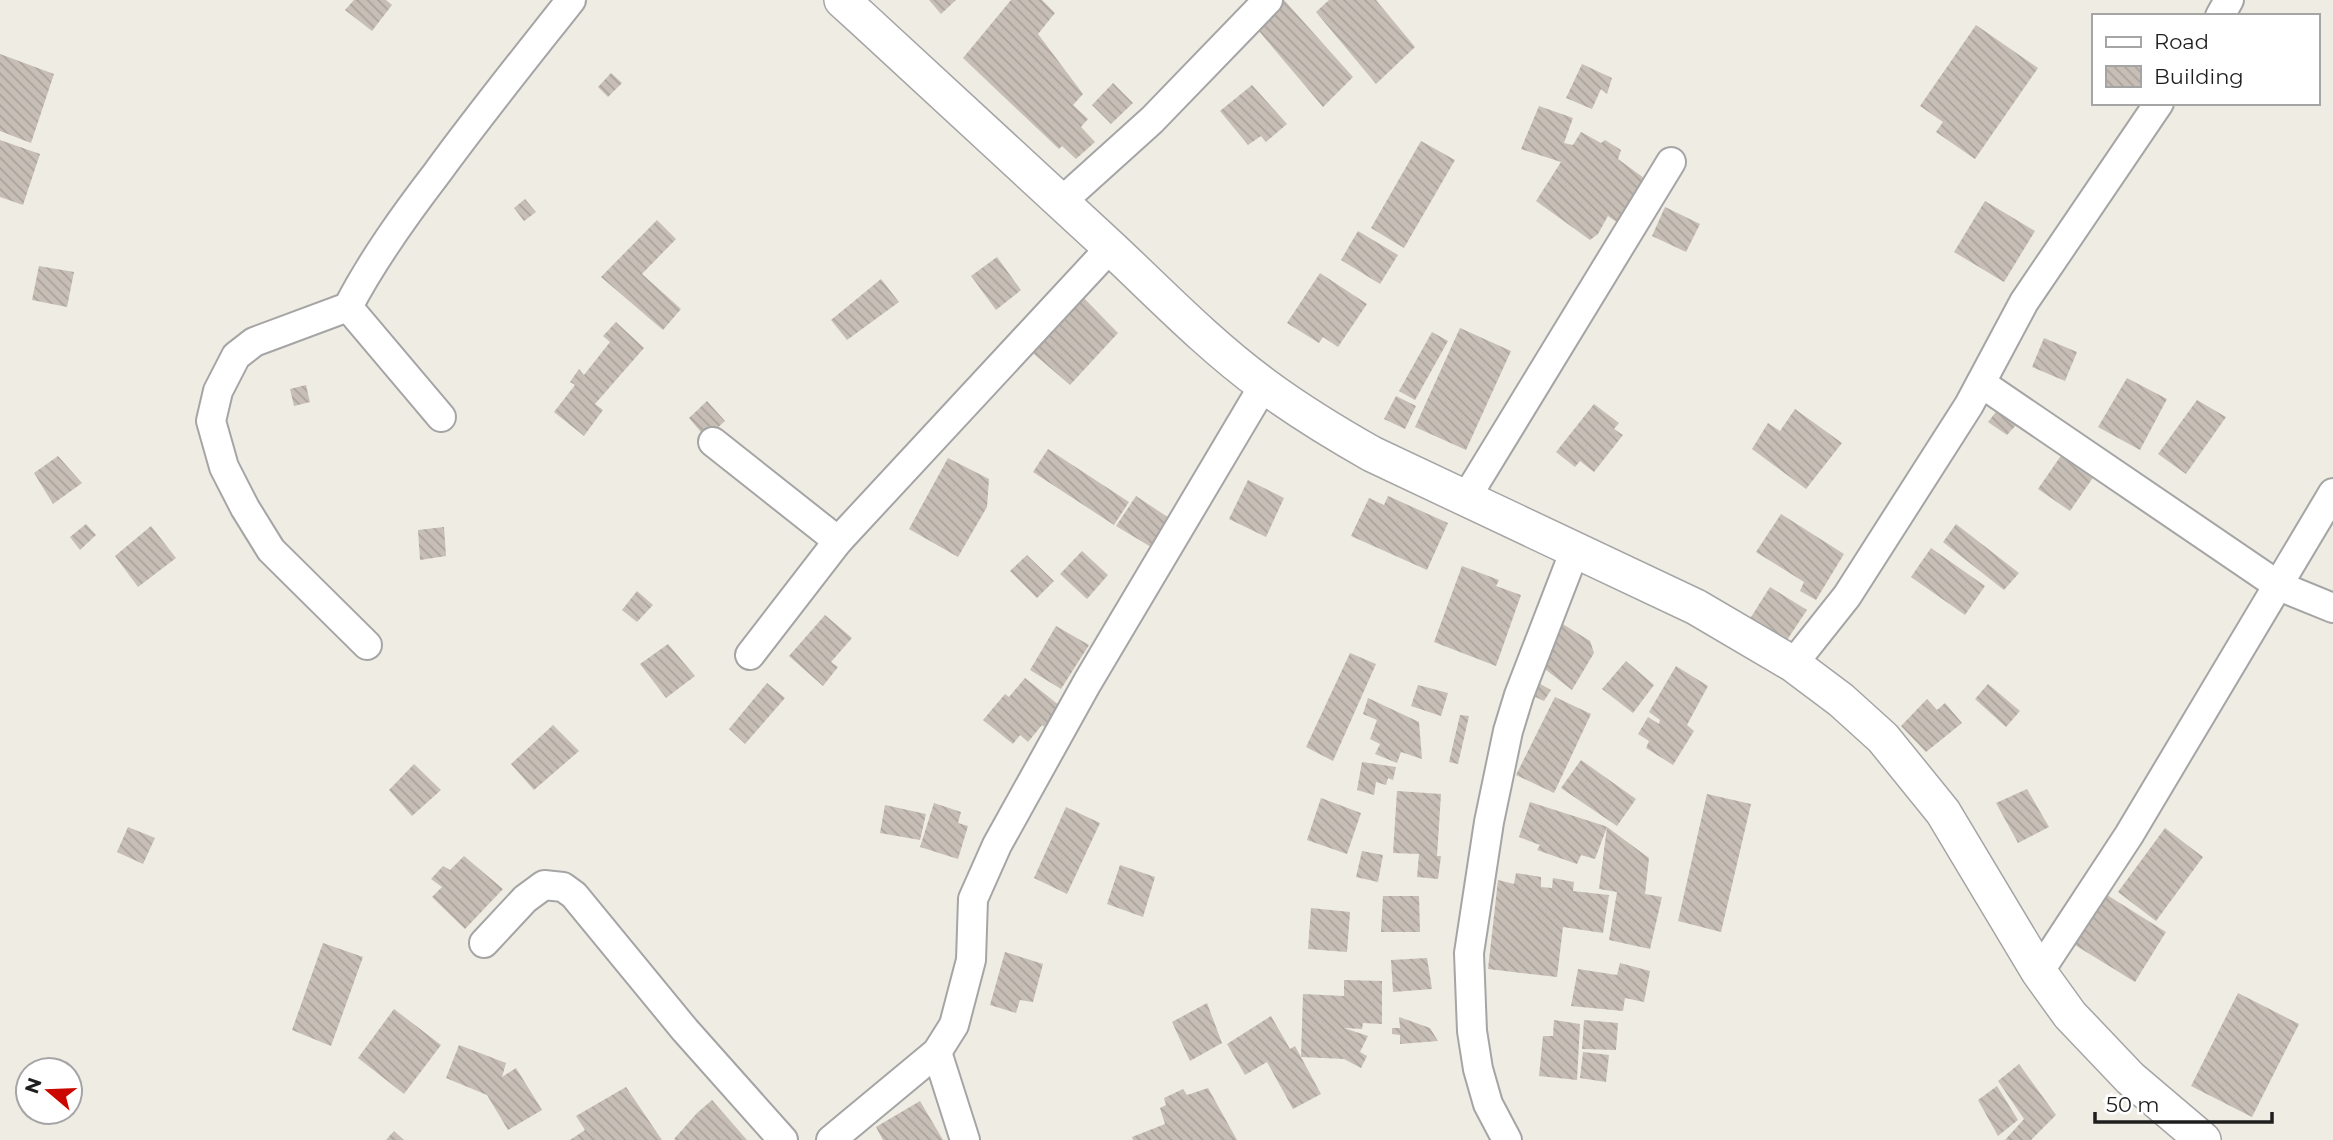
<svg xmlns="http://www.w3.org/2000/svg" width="2333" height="1140" font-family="Montserrat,sans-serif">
  <defs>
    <pattern id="building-back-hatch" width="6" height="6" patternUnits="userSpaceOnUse" patternTransform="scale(1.75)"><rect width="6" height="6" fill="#c7beb6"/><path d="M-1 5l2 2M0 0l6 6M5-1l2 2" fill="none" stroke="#aaa39c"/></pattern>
  </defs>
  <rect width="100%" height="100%" fill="#efece3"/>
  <!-- building -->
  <g fill="url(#building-back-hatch)">
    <path d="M 354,0 L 386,0 L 392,5 L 372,31 L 345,10 Z"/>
    <path d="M 929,0 L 956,0 L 941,14 Z"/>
    <path d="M 1011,0 L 1042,0 L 1055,13 L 1038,34 L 1083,94 L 1073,105 L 1088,119 L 1081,127 L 1095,142 L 1076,159 L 1062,146 L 1059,149 L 963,58 Z"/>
    <path d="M 1278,0 L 1284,0 L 1353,77 L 1323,107 L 1253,24 Z"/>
    <path d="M 1329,0 L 1376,0 L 1415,47 L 1376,84 L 1316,12 Z"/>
    <path d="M 1976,25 L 2038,68 L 1975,159 L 1936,132 L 1943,122 L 1920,106 Z"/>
    <path d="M 0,54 L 54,74 L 31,143 L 0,131 Z"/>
    <path d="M 1582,64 L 1612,78 L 1607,94 L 1601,89 L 1592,109 L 1566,98 Z"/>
    <path d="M 611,73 L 622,83 L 608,97 L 598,87 Z"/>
    <path d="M 1113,83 L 1133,103 L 1111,124 L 1092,105 Z"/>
    <path d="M 1252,85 L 1287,124 L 1266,142 L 1261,136 L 1248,145 L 1220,111 Z"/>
    <path d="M 1539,106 L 1573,118 L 1564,143 L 1573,145 L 1581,132 L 1601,143 L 1605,140 L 1621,150 L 1618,159 L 1644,178 L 1618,223 L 1608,216 L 1598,234 L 1590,240 L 1536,201 L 1561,162 L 1521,149 Z"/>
    <path d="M 0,140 L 40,154 L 23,205 L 0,197 Z"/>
    <path d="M 1421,141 L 1455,160 L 1404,248 L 1371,228 Z"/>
    <path d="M 525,199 L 536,212 L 524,221 L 514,208 Z"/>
    <path d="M 1985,201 L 2035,231 L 2004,282 L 1954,252 Z"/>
    <path d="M 1665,207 L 1700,224 L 1686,252 L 1652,236 Z"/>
    <path d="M 657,220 L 676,239 L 642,274 L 681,309 L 663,330 L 601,277 Z"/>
    <path d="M 1358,231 L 1398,255 L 1380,284 L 1341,260 Z"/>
    <path d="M 997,257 L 1021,290 L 996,310 L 971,276 Z"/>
    <path d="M 39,266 L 74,272 L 67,307 L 32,300 Z"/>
    <path d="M 1320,273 L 1367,304 L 1338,347 L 1323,337 L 1319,343 L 1287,323 Z"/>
    <path d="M 881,279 L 899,302 L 847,340 L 831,320 Z"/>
    <path d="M 1076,290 L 1118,333 L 1070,385 L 1027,348 Z"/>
    <path d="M 616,322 L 644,348 L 595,404 L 603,410 L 584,436 L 554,412 L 575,385 L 570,382 L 579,369 L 584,375 L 610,342 L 603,336 Z"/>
    <path d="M 1460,328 L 1511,351 L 1466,450 L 1415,427 Z"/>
    <path d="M 1432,332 L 1448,341 L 1415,400 L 1399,391 Z"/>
    <path d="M 2044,338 L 2077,352 L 2065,381 L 2032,367 Z"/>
    <path d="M 2127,378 L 2167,399 L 2140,450 L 2098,427 Z"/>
    <path d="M 306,385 L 310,402 L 294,406 L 290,389 Z"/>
    <path d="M 1396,396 L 1416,406 L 1405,429 L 1384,419 Z"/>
    <path d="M 2197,400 L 2226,417 L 2186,474 L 2158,454 Z"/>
    <path d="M 707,401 L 725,421 L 706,438 L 689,418 Z"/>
    <path d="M 1594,404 L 1619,423 L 1614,429 L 1623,435 L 1594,472 L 1580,461 L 1575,467 L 1556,452 Z"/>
    <path d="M 1999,408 L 2018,423 L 2007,435 L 1988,422 Z"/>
    <path d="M 1795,409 L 1842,443 L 1806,489 L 1752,449 L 1768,423 L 1780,431 Z"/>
    <path d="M 2067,447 L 2099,469 L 2070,511 L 2038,489 Z"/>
    <path d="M 1048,449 L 1129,502 L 1114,525 L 1033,472 Z"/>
    <path d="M 58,456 L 82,483 L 53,504 L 34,473 Z"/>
    <path d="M 948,458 L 989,479 L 987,507 L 958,557 L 909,529 Z"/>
    <path d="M 1248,480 L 1284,498 L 1266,537 L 1229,519 Z"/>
    <path d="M 1136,496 L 1169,518 L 1151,547 L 1116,526 Z"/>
    <path d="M 1388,496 L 1448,523 L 1427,570 L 1351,536 L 1369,498 L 1384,505 Z"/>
    <path d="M 1781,514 L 1844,554 L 1816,600 L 1800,591 L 1804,582 L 1756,552 Z"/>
    <path d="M 86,524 L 96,535 L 80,550 L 70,537 Z"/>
    <path d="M 1956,524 L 2019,573 L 2004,590 L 1943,542 Z"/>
    <path d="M 151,526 L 176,558 L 138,587 L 115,556 Z"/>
    <path d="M 444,527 L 446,556 L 420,560 L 418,530 Z"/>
    <path d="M 1931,548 L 1985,586 L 1965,615 L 1911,577 Z"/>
    <path d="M 1082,551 L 1108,575 L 1087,599 L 1060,574 Z"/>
    <path d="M 1027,555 L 1054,581 L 1037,598 L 1010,571 Z"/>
    <path d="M 1462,566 L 1499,580 L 1496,586 L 1521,595 L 1496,666 L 1434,642 Z"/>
    <path d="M 1770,587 L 1807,610 L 1781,649 L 1746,625 Z"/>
    <path d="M 637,591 L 653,605 L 637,622 L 622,610 Z"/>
    <path d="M 825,615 L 852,638 L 831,662 L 838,667 L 823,686 L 789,656 Z"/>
    <path d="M 1558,621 L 1590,641 L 1594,653 L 1572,690 L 1541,666 Z"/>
    <path d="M 1056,626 L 1089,645 L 1061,689 L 1030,670 Z"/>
    <path d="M 668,644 L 695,676 L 666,698 L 640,664 Z"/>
    <path d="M 1350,653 L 1376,664 L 1333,761 L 1306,747 Z"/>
    <path d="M 1626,661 L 1654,685 L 1633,713 L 1602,689 Z"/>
    <path d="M 1676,666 L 1708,686 L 1687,725 L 1694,731 L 1673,765 L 1646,748 L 1649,741 L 1638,734 L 1648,717 L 1659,724 L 1660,720 L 1649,712 Z"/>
    <path d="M 1025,678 L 1060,706 L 1044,727 L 1042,725 L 1028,742 L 1020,735 L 1013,744 L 983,720 L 1005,694 L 1009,697 Z"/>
    <path d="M 1533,680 L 1551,690 L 1544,701 L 1525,692 Z"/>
    <path d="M 767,683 L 785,698 L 745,744 L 729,729 Z"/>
    <path d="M 1988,684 L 2020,711 L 2006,727 L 1975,699 Z"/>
    <path d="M 1418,685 L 1448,693 L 1441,716 L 1411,706 Z"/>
    <path d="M 1555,697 L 1591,714 L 1554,793 L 1516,775 Z"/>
    <path d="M 1368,698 L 1419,722 L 1422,759 L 1401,752 L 1397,763 L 1375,754 L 1380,744 L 1370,739 L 1377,720 L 1363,714 Z"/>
    <path d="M 1927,699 L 1937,710 L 1945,703 L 1962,723 L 1926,752 L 1901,726 Z"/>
    <path d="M 1460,715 L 1469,716 L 1458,764 L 1449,762 Z"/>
    <path d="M 553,725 L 579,751 L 534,790 L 511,764 Z"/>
    <path d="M 1581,760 L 1636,799 L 1617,826 L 1561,788 Z"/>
    <path d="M 1362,762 L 1396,767 L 1393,780 L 1388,778 L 1386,785 L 1376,782 L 1374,795 L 1357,790 Z"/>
    <path d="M 414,764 L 441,790 L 412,816 L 389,790 Z"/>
    <path d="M 2027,789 L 2049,827 L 2018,843 L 1996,803 Z"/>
    <path d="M 1397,791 L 1441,794 L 1437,856 L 1441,856 L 1438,879 L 1417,877 L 1419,854 L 1393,853 Z"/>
    <path d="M 1707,794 L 1751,804 L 1721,932 L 1678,921 Z"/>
    <path d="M 1321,798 L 1361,813 L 1347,854 L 1307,840 Z"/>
    <path d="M 1530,802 L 1605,826 L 1607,827 L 1649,858 L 1645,894 L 1662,897 L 1650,949 L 1609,940 L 1617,892 L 1599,889 L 1607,827 L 1595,859 L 1581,855 L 1577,864 L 1537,850 L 1540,845 L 1519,837 Z"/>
    <path d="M 934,803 L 961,812 L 958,823 L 968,826 L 958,859 L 920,847 Z"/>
    <path d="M 885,805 L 926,814 L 920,840 L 880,833 Z"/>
    <path d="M 1066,807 L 1100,823 L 1067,894 L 1034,878 Z"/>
    <path d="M 128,827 L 155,838 L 143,864 L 117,852 Z"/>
    <path d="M 2165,828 L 2203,857 L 2156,921 L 2118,892 Z"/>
    <path d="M 1362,851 L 1383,855 L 1378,882 L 1356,877 Z"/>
    <path d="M 464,856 L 503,889 L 465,929 L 432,897 L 442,887 L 431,879 L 443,866 L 450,870 Z"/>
    <path d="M 1120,865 L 1155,877 L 1143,917 L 1107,904 Z"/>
    <path d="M 1516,873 L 1541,877 L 1541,887 L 1552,888 L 1553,878 L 1574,882 L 1573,891 L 1609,895 L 1603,933 L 1563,927 L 1557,977 L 1488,969 L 1498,880 L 1514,884 Z"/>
    <path d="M 2107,895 L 2166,932 L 2135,982 L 2075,945 Z"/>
    <path d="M 1383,896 L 1419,896 L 1420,932 L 1381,932 Z"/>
    <path d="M 1311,908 L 1350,912 L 1347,952 L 1308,949 Z"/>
    <path d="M 323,943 L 363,957 L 331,1046 L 292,1030 Z"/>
    <path d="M 1005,952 L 1043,964 L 1033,1002 L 1020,1000 L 1016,1013 L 990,1005 Z"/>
    <path d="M 1427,958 L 1432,989 L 1393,992 L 1391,960 Z"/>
    <path d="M 1620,963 L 1650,971 L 1644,1002 L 1625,998 L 1623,1011 L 1571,1006 L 1578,969 L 1617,975 Z"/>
    <path d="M 1344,980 L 1382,981 L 1382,1024 L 1363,1023 L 1362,1029 L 1344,1028 L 1368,1036 L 1360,1052 L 1367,1056 L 1361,1068 L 1344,1059 L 1301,1057 L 1303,994 L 1344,996 Z"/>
    <path d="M 2238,993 L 2299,1024 L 2252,1117 L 2191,1086 Z"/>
    <path d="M 1207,1003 L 1222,1043 L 1190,1061 L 1172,1022 Z"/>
    <path d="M 394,1009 L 441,1045 L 404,1094 L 358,1058 Z"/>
    <path d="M 1271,1016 L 1290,1049 L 1295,1046 L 1321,1094 L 1293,1109 L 1267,1062 L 1245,1075 L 1227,1044 Z"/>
    <path d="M 1399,1017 L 1430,1028 L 1438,1041 L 1400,1044 L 1400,1035 L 1392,1034 L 1392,1028 L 1400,1028 Z"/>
    <path d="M 1554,1020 L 1580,1024 L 1577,1080 L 1539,1076 L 1543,1036 L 1553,1036 Z"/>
    <path d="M 1584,1020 L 1618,1023 L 1616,1050 L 1582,1049 Z"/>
    <path d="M 459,1045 L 506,1063 L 502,1077 L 516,1068 L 542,1110 L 508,1130 L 487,1095 L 446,1078 Z"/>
    <path d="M 1583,1052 L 1609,1055 L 1606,1082 L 1580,1078 Z"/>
    <path d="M 2019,1064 L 2056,1115 L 2031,1140 L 2005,1140 L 2024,1119 L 1998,1081 Z"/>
    <path d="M 1997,1086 L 2018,1120 L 1998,1136 L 1978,1100 Z"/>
    <path d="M 626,1087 L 662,1140 L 570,1140 L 585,1130 L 576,1116 Z"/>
    <path d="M 1208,1088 L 1237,1140 L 1133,1140 L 1132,1137 L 1165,1124 L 1160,1108 L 1166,1105 L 1164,1098 L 1183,1089 L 1187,1095 Z"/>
    <path d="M 712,1100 L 747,1140 L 675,1140 L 674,1139 L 697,1113 Z"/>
    <path d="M 920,1101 L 943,1140 L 883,1140 L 876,1127 Z"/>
    <path d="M 394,1131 L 404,1140 L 386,1140 Z"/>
  </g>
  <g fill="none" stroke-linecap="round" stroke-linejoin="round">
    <defs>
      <g id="minor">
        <path d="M 2220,16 L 2229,0"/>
        <path d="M 1060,203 L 1152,120 L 1268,0"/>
        <path d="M 348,307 L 441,417"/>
        <path d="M 1981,383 L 2279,586 L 2333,608"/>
        <path d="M 713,442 L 838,541"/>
        <path d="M 1466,498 L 1671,162"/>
        <path d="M 367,645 L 271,550 L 245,508 L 224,467 L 211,421 L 218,391 L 236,356 L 254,342 L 348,307 C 373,259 404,216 437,173 C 480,114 526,57 571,0"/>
        <path d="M 750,655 L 838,541 L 1110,248"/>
        <path d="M 1793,664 L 1847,596 L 1969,405 L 2024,302 L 2159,103"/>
        <path d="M 484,943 L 525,899 L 544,885 L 563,887 L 574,895 L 685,1030 L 783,1140"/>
        <path d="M 2039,972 L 2129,835 L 2333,493"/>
        <path d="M 937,1052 L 965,1140"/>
        <path d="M 831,1140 L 937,1052 L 954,1025 L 971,960 L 973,899 L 997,845 L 1087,683 L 1264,385"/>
        <path d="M 1507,1140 L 1488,1104 L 1478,1069 L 1472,1031 L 1469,953 L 1489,822 L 1508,731 L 1519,695 L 1575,550"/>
      </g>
      <path id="tertiary" d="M 842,0 C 932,82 1021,165 1111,248 C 1161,295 1209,345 1265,386 C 1299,411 1335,433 1372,454 L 1696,607 L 1793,664 L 1841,700 L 1883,738 L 1943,812 L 2039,972 L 2070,1015 L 2130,1078 L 2203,1140"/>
    </defs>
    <!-- minor casing -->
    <use href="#minor" stroke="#a5a5a5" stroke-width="32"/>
    <!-- tertiary casing -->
    <use href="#tertiary" stroke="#a5a5a5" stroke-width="38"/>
    <!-- minor -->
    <use href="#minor" stroke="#fff" stroke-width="28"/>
    <!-- tertiary -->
    <use href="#tertiary" stroke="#fff" stroke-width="35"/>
  </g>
  <!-- legend -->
  <rect x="2092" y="14" width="228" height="91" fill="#ffffff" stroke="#a5a5a5" stroke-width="2"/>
  <rect x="2106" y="37" width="35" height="10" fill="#ffffff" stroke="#a5a5a5" stroke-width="2"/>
  <text x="2154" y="49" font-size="21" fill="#1e1e1e">Road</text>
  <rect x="2106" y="66" width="35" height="21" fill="url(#building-back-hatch)" stroke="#a5a5a5" stroke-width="2"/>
  <text x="2154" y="84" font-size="21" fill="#1e1e1e">Building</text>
  <!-- north arrow -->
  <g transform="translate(49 1091) rotate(289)"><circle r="33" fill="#ffffff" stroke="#a5a5a5" stroke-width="2"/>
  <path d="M0-5L12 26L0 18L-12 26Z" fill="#cb0800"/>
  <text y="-10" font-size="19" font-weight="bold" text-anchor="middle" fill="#1e1e1e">N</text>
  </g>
  <!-- scale -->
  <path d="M2095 1112v10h177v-10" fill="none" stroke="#1e1e1e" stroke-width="3.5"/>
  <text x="2106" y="1112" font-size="21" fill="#1e1e1e" stroke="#ffffff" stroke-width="5" paint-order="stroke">50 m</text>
</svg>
